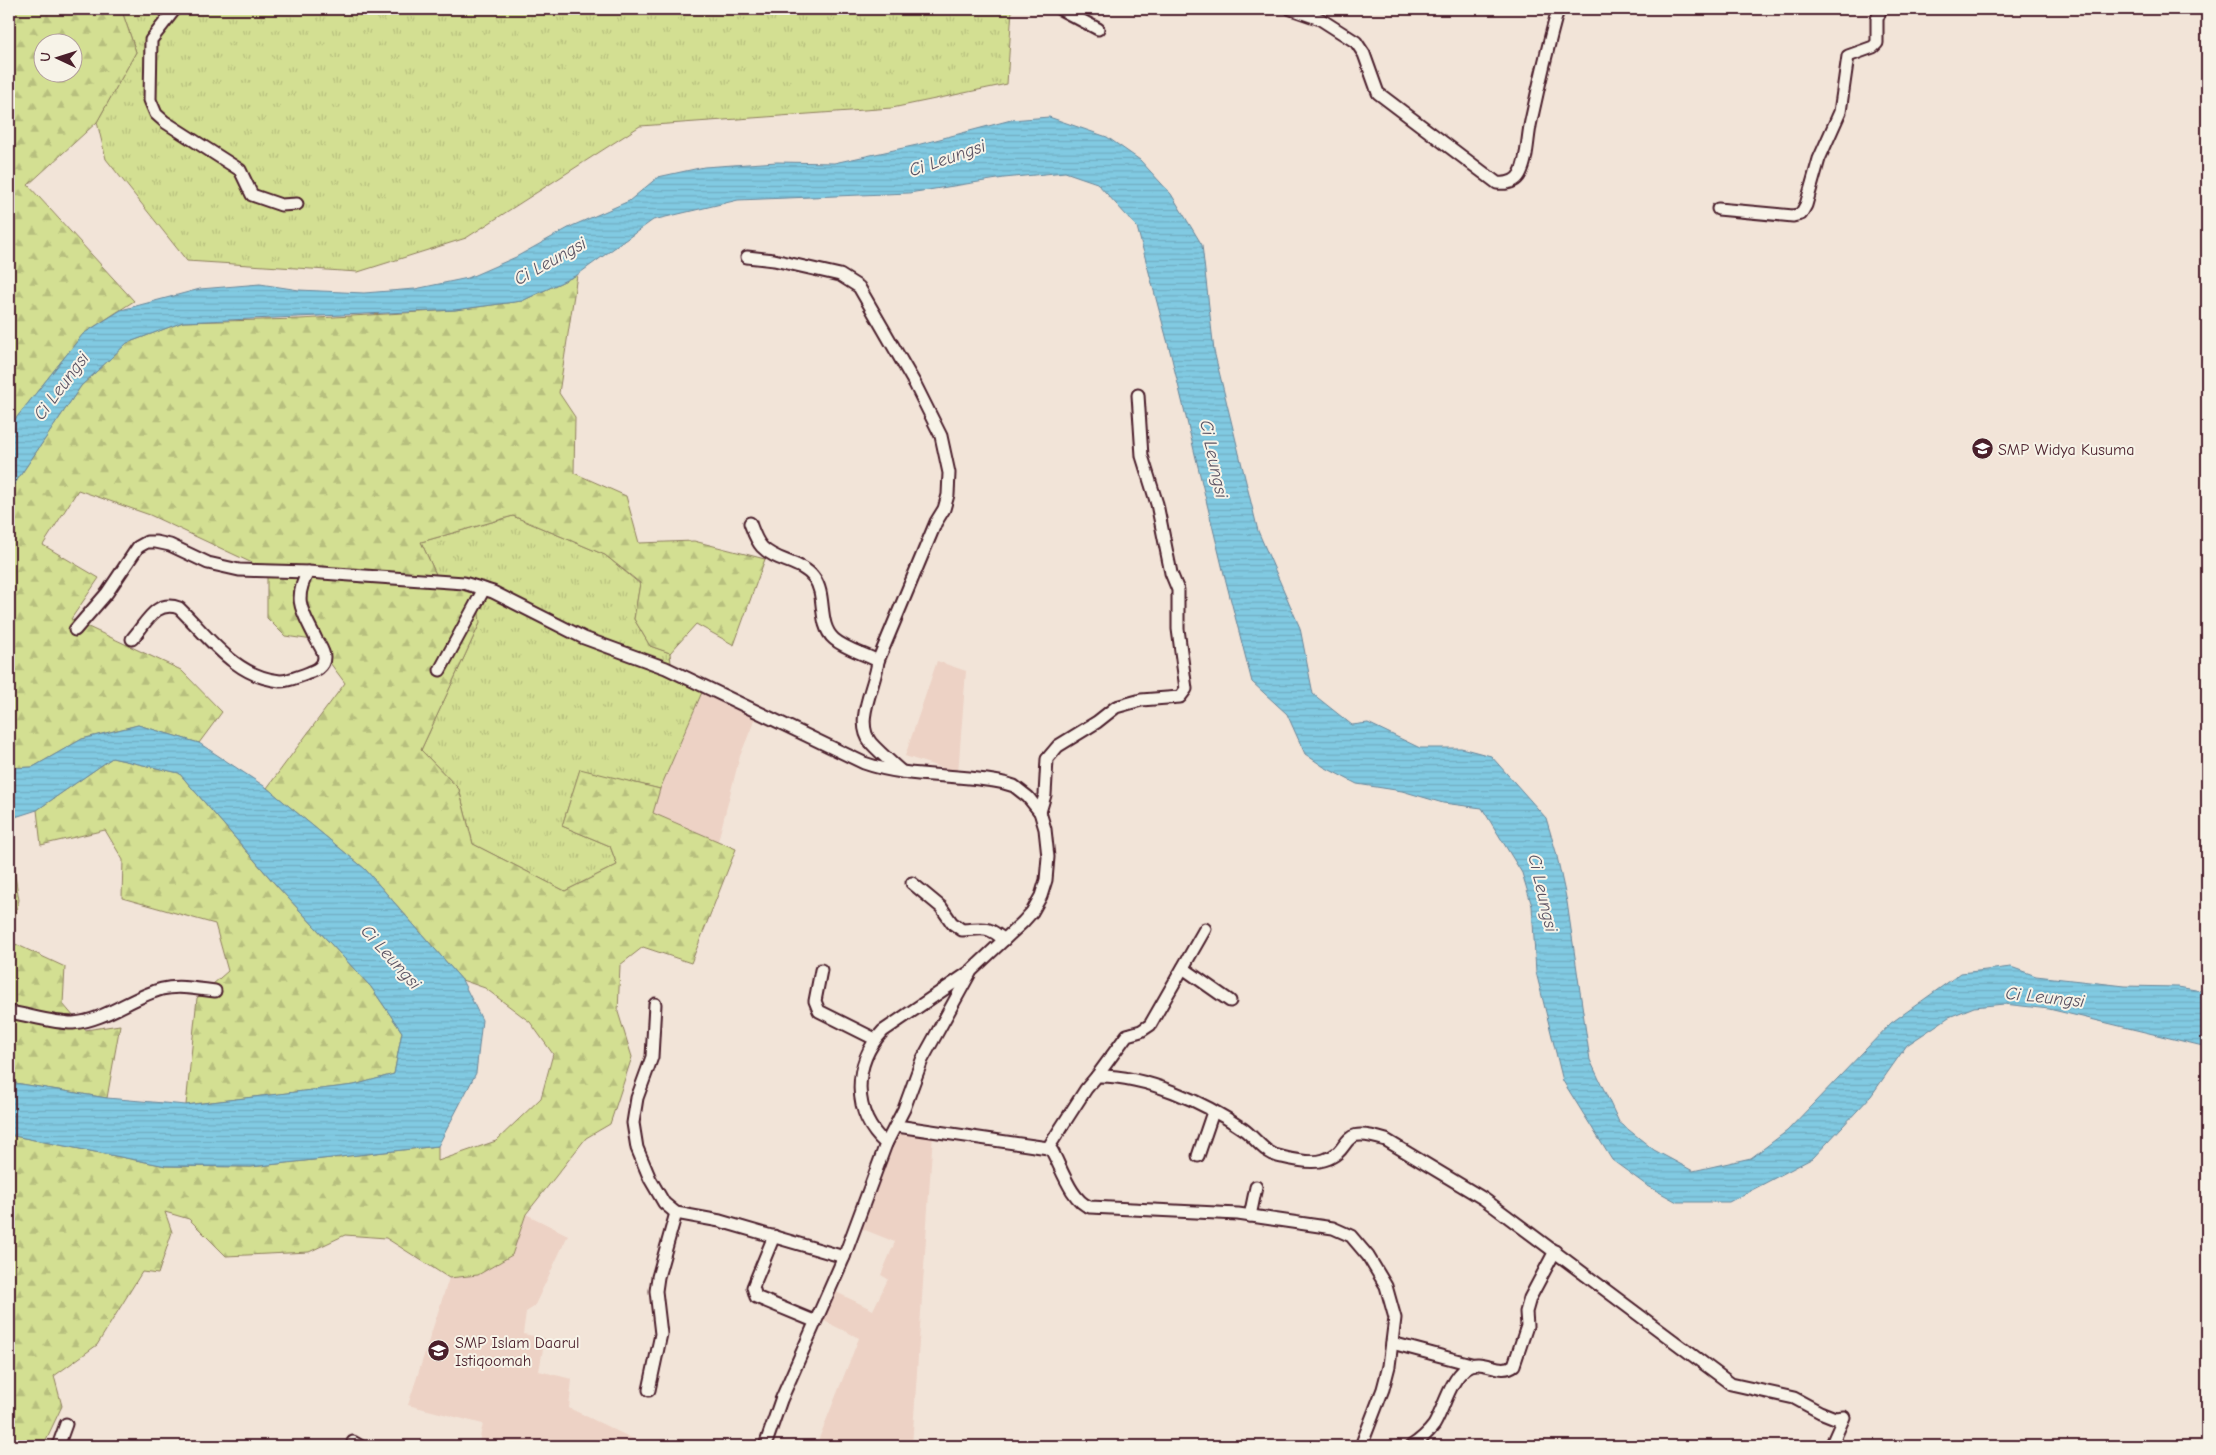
<svg xmlns="http://www.w3.org/2000/svg" width="2216" height="1455" font-family="'Comic Neue',sans-serif">
  <defs>
    <pattern id="grass-tufts" width="24" height="20" patternUnits="userSpaceOnUse" patternTransform="scale(1.25)"><rect width="24" height="20" fill="#d3df92"/><path d="M3 7l-1-3M5 7V3M7 7l1-3M15 17l-1-3M17 17v-4M19 17l1-3" fill="none" stroke="#b7bf7e"/></pattern>
    <pattern id="forest-firs" width="22" height="20" patternUnits="userSpaceOnUse" patternTransform="scale(1.25)"><rect width="22" height="20" fill="#d3df92"/><path d="M5 1l3.5 6h-7zM16 11l3.5 6h-7z" fill="#b7bf7e"/></pattern>
    <pattern id="water-rules" width="6" height="5" patternUnits="userSpaceOnUse" patternTransform="scale(1.25)"><rect width="6" height="5" fill="#81cae2"/><path d="M0 2.5h6" fill="none" stroke="#71adc2"/></pattern>
  </defs>
  <rect width="100%" height="100%" fill="#f2e4d8"/>
  <filter id="ink" filterUnits="userSpaceOnUse"><feTurbulence type="fractalNoise" baseFrequency=".02" numOctaves="2"/><feDisplacementMap in="SourceGraphic" scale="10" xChannelSelector="R" yChannelSelector="G"/><feConvolveMatrix kernelMatrix="1 2 1 2 8 2 1 2 1" color-interpolation-filters="sRGB"/></filter>
  <g filter="url(#ink)">
    <!-- built -->
    <g fill="#edd2c5">
      <path d="M 937,661 L 966,671 L 958,773 L 905,756 Z"/>
      <path d="M 706,683 L 757,714 L 740,756 L 718,841 L 653,813 L 660,789 Z"/>
      <path d="M 904,1130 L 933,1134 L 912,1446 L 816,1446 L 859,1338 L 820,1319 L 834,1291 L 873,1310 L 888,1279 L 881,1275 L 895,1242 L 860,1228 L 890,1140 Z"/>
      <path d="M 526,1214 L 568,1235 L 534,1307 L 526,1312 L 523,1334 L 545,1338 L 539,1371 L 572,1379 L 569,1408 L 648,1446 L 478,1446 L 483,1424 L 408,1405 L 449,1278 L 478,1275 L 512,1255 Z"/>
    </g>
    <!-- grass -->
    <g fill="url(#grass-tufts)" stroke="#8e7f5e">
      <path d="M 115,9 L 1012,9 L 1007,84 L 892,108 L 640,126 L 466,238 L 358,272 L 187,261 L 106,159 L 97,122 L 136,52 L 122,11 Z"/>
      <path d="M 513,516 L 605,555 L 640,584 L 634,619 L 650,646 L 670,653 L 671,663 L 706,683 L 660,789 L 580,770 L 562,826 L 610,846 L 617,865 L 565,891 L 473,844 L 459,789 L 421,750 L 480,623 L 440,583 L 421,542 Z"/>
    </g>
    <!-- forest -->
    <g fill="url(#forest-firs)" stroke="#8e7f5e" fill-rule="evenodd">
      <path d="M 9,9 L 115,9 L 122,11 L 136,52 L 97,122 L 28,185 L 134,301 L 83,334 L 9,427 ZM 42,42 L 72,42 L 72,72 L 42,72 Z"/>
      <path d="M 577,275 L 559,393 L 575,417 L 574,473 L 626,496 L 639,543 L 694,541 L 765,559 L 734,645 L 696,624 L 670,653 L 650,646 L 634,619 L 640,583 L 605,555 L 513,516 L 421,542 L 440,583 L 477,595 L 480,623 L 421,750 L 459,789 L 473,844 L 565,891 L 617,865 L 610,846 L 562,826 L 580,769 L 660,789 L 653,813 L 736,849 L 691,963 L 643,947 L 620,965 L 618,1012 L 632,1057 L 610,1124 L 586,1138 L 526,1214 L 512,1255 L 478,1275 L 449,1278 L 386,1238 L 345,1235 L 309,1252 L 226,1256 L 189,1219 L 165,1212 L 172,1232 L 158,1274 L 142,1272 L 97,1345 L 54,1376 L 62,1406 L 44,1444 L 42,1446 L 9,1446 L 9,1135 L 166,1166 L 251,1167 L 438,1146 L 438,1161 L 496,1141 L 541,1098 L 553,1054 L 530,1022 L 485,988 L 462,980 L 365,869 L 267,788 L 345,683 L 313,640 L 285,636 L 267,618 L 267,570 L 150,515 L 78,490 L 43,545 L 99,578 L 71,619 L 181,670 L 222,712 L 199,743 L 138,725 L 82,739 L 33,767 L 9,768 L 9,492 L 81,386 L 127,343 L 183,322 L 300,319 L 455,310 L 522,301 Z"/>
      <path d="M 112,758 L 179,773 L 274,883 L 371,987 L 402,1032 L 394,1074 L 355,1085 L 186,1105 L 197,998 L 228,971 L 215,924 L 122,898 L 123,860 L 105,830 L 41,845 L 37,810 Z"/>
      <path d="M 9,839 L 19,900 L 9,935 Z"/>
      <path d="M 9,941 L 65,967 L 63,1004 L 85,1030 L 120,1025 L 107,1098 L 9,1082 Z"/>
    </g>
    <!-- water -->
    <g fill="url(#water-rules)" stroke="#6b8699">
      <path d="M 1049,117 L 1107,137 L 1140,160 L 1171,194 L 1202,245 L 1214,351 L 1258,531 L 1300,628 L 1313,694 L 1352,725 L 1368,723 L 1420,748 L 1461,748 L 1491,756 L 1546,818 L 1556,852 L 1567,902 L 1590,1060 L 1619,1122 L 1654,1150 L 1693,1171 L 1751,1158 L 1787,1131 L 1891,1023 L 1961,973 L 2011,967 L 2036,976 L 2125,986 L 2178,987 L 2207,992 L 2207,1047 L 2049,1009 L 2004,1004 L 1974,1007 L 1949,1017 L 1907,1045 L 1871,1096 L 1813,1158 L 1729,1202 L 1677,1202 L 1646,1185 L 1612,1160 L 1563,1081 L 1536,972 L 1532,906 L 1522,873 L 1482,808 L 1443,803 L 1402,791 L 1357,784 L 1324,767 L 1305,754 L 1287,714 L 1252,682 L 1223,570 L 1171,355 L 1137,227 L 1097,183 L 1065,172 L 1004,178 L 909,193 L 738,200 L 653,220 L 577,275 L 522,301 L 455,310 L 183,322 L 127,343 L 81,386 L 9,492 L 9,427 L 83,334 L 121,310 L 200,289 L 260,284 L 299,290 L 364,293 L 415,289 L 468,278 L 516,257 L 572,226 L 629,201 L 658,177 L 704,167 L 777,162 L 834,163 L 917,145 L 1011,120 Z"/>
      <path d="M 138,725 L 199,743 L 267,788 L 365,869 L 462,980 L 482,1020 L 476,1073 L 438,1146 L 251,1167 L 166,1166 L 9,1135 L 9,1082 L 107,1098 L 186,1105 L 354,1085 L 394,1074 L 402,1032 L 371,987 L 276,885 L 179,773 L 112,758 L 37,810 L 9,819 L 9,768 L 33,767 L 82,739 Z"/>
    </g>
    <g fill="none" stroke-linecap="round" stroke-linejoin="round">
      <defs>
        <g id="street">
          <path d="M 175,9 L 151,40 L 150,100 L 156,114 L 165,122 L 240,170 L 252,195 L 281,205 L 297,204"/>
          <path d="M 1060,9 L 1098,29"/>
          <path d="M 1291,9 L 1320,19 L 1356,42 L 1364,54 L 1378,93 L 1497,183 C 1506,184 1515,183 1520,174 C 1528,159 1527,138 1531,121 C 1539,84 1548,46 1558,9"/>
          <path d="M 1718,209 L 1793,216 L 1801,214 L 1806,205 L 1819,159 L 1840,112 L 1848,56 L 1873,47 L 1877,43 L 1877,19 L 1881,9"/>
          <path d="M 747,257 L 774,260 L 840,275 L 859,287 L 915,384 L 941,436 L 949,473 L 948,495 L 944,509 L 936,522 L 878,661"/>
          <path d="M 750,523 C 753,531 756,541 762,547 C 776,562 802,561 814,578 C 827,595 817,624 834,639 C 845,649 865,654 878,661 C 876,685 853,721 871,743 C 880,753 892,763 902,772"/>
          <path d="M 75,630 L 107,593 L 138,547 L 147,542 L 156,542 L 170,545 L 208,563 L 239,570 L 308,572 L 464,583 L 493,592 L 584,638 L 666,668 L 864,763 C 909,779 958,773 1004,783 L 1014,786 L 1028,797 L 1040,812 L 1045,829 L 1048,857 L 1046,880 L 1041,896 L 1032,912 L 1023,922 L 971,971 L 883,1031 C 852,1064 852,1114 886,1144 L 844,1257 L 781,1400 L 765,1446"/>
          <path d="M 132,639 C 146,624 155,599 179,608 C 208,636 235,677 280,681 C 289,681 297,677 306,674 C 314,671 324,668 324,657 C 324,651 319,645 316,639 C 303,612 292,601 308,572"/>
          <path d="M 440,670 L 484,589"/>
          <path d="M 1040,812 L 1045,795 L 1047,759 L 1058,746 L 1097,722 L 1116,707 L 1141,700 L 1180,697 L 1186,689 L 1178,629 L 1178,590 L 1171,573 L 1157,504 L 1142,456 L 1138,395"/>
          <path d="M 912,883 L 941,907 L 952,923 L 962,930 C 984,929 987,925 1004,940"/>
          <path d="M 1183,968 L 1230,1001"/>
          <path d="M 821,970 L 815,1001 L 819,1011 L 875,1039"/>
          <path d="M 655,1004 L 652,1057 L 637,1098 L 633,1123 L 637,1148 L 650,1179 L 664,1203 L 676,1213 L 720,1221 L 844,1257"/>
          <path d="M 9,1012 C 29,1015 52,1023 73,1023 C 104,1021 132,997 162,989 C 179,985 198,989 215,991"/>
          <path d="M 1097,1076 L 1127,1035 L 1141,1031 L 1150,1025 L 1205,929"/>
          <path d="M 897,1126 L 1048,1148 L 1052,1151 C 1061,1167 1072,1202 1090,1207 L 1238,1214 L 1333,1228 L 1351,1236 L 1368,1256 L 1386,1286 L 1395,1318 L 1389,1366 L 1383,1389 L 1361,1446"/>
          <path d="M 886,1144 L 904,1109 L 922,1060 L 970,973"/>
          <path d="M 1048,1148 L 1086,1089 L 1097,1076 C 1145,1075 1204,1102 1243,1129 C 1257,1139 1264,1154 1282,1157 C 1294,1160 1312,1164 1324,1160 C 1356,1150 1335,1124 1386,1140 L 1484,1199 L 1731,1384 L 1794,1398 L 1820,1412 L 1835,1418 L 1844,1417 L 1831,1446"/>
          <path d="M 1198,1156 L 1213,1112"/>
          <path d="M 1250,1216 L 1256,1187"/>
          <path d="M 774,1236 L 753,1287 L 756,1297 L 814,1321"/>
          <path d="M 1392,1343 L 1471,1364"/>
          <path d="M 649,1390 L 661,1334 L 656,1291 L 658,1277 L 676,1213"/>
          <path d="M 353,1442 L 360,1446"/>
          <path d="M 58,1446 L 66,1424"/>
          <path d="M 1411,1446 C 1419,1441 1428,1433 1434,1425 C 1445,1406 1449,1382 1466,1368 C 1481,1356 1500,1376 1514,1365 L 1527,1326 L 1526,1312 L 1530,1298 L 1555,1251"/>
        </g>
      </defs>
      <!-- street casing -->
      <use href="#street" stroke="#4a1f2b" stroke-width="15"/>
      <!-- street -->
      <use href="#street" stroke="#f7f3e8" stroke-width="11"/>
    </g>
  </g>
  <!-- icons -->
  <defs>
    <symbol id="school-disc" viewBox="-11 -11 22 22"><circle r="9.5" fill="#4a1f2b" stroke="#f7f3e8"/><path d="M0-5L7-2L0 1L-7-2ZM-4 1L0 2.5L4 1V4Q0 6-4 4Z" fill="#fff"/></symbol>
  </defs>
  <g fill-rule="evenodd">
    <use href="#school-disc" x="1970" y="436" width="25" height="25"/>
    <use href="#school-disc" x="426" y="1338" width="25" height="25"/>
  </g>
  <g text-anchor="middle" stroke-width="4" stroke-linejoin="round" paint-order="stroke">
    <!-- poi labels -->
    <g font-size="16" fill="#4a1f2b" stroke="#f7f3e8" text-anchor="start">
      <text x="1998" y="455">SMP Widya Kusuma</text>
      <text x="455" y="1348">SMP Islam Daarul<tspan x="455" dy="18">Istiqoomah</tspan></text>
    </g>
    <!-- water labels -->
    <g font-size="18" font-style="italic" fill="#5a5262" stroke="#f7f3e8">
      <text transform="translate(947 158) rotate(-19)" y="6">Ci Leungsi</text>
      <text transform="translate(550 261) rotate(-29)" y="6">Ci Leungsi</text>
      <text transform="translate(61 386) rotate(-53)" y="6">Ci Leungsi</text>
      <text transform="translate(1214 459) rotate(78)" y="6">Ci Leungsi</text>
      <text transform="translate(1543 893) rotate(77)" y="6">Ci Leungsi</text>
      <text transform="translate(391 957) rotate(48)" y="6">Ci Leungsi</text>
      <text transform="translate(2045 997) rotate(6)" y="6">Ci Leungsi</text>
    </g>
  </g>
  <!-- margin -->
  <rect width="2216" height="1455" fill="none" stroke="#f7f3e8" stroke-width="30"/>
  <rect x="15" y="15" width="2186" height="1425" fill="none" stroke="#4a1f2b" stroke-width="2" filter="url(#ink)"/>
  <!-- north arrow -->
  <g transform="translate(58 58) rotate(274)"><circle r="24" fill="#f7f3e8" stroke="#b29e9c"/>
  <path d="M0-4L9 19L0 12L-9 19Z" fill="#4a1f2b"/>
  <text y="-8" font-size="14" font-weight="bold" text-anchor="middle" fill="#4a1f2b">U</text>
  </g>
</svg>
